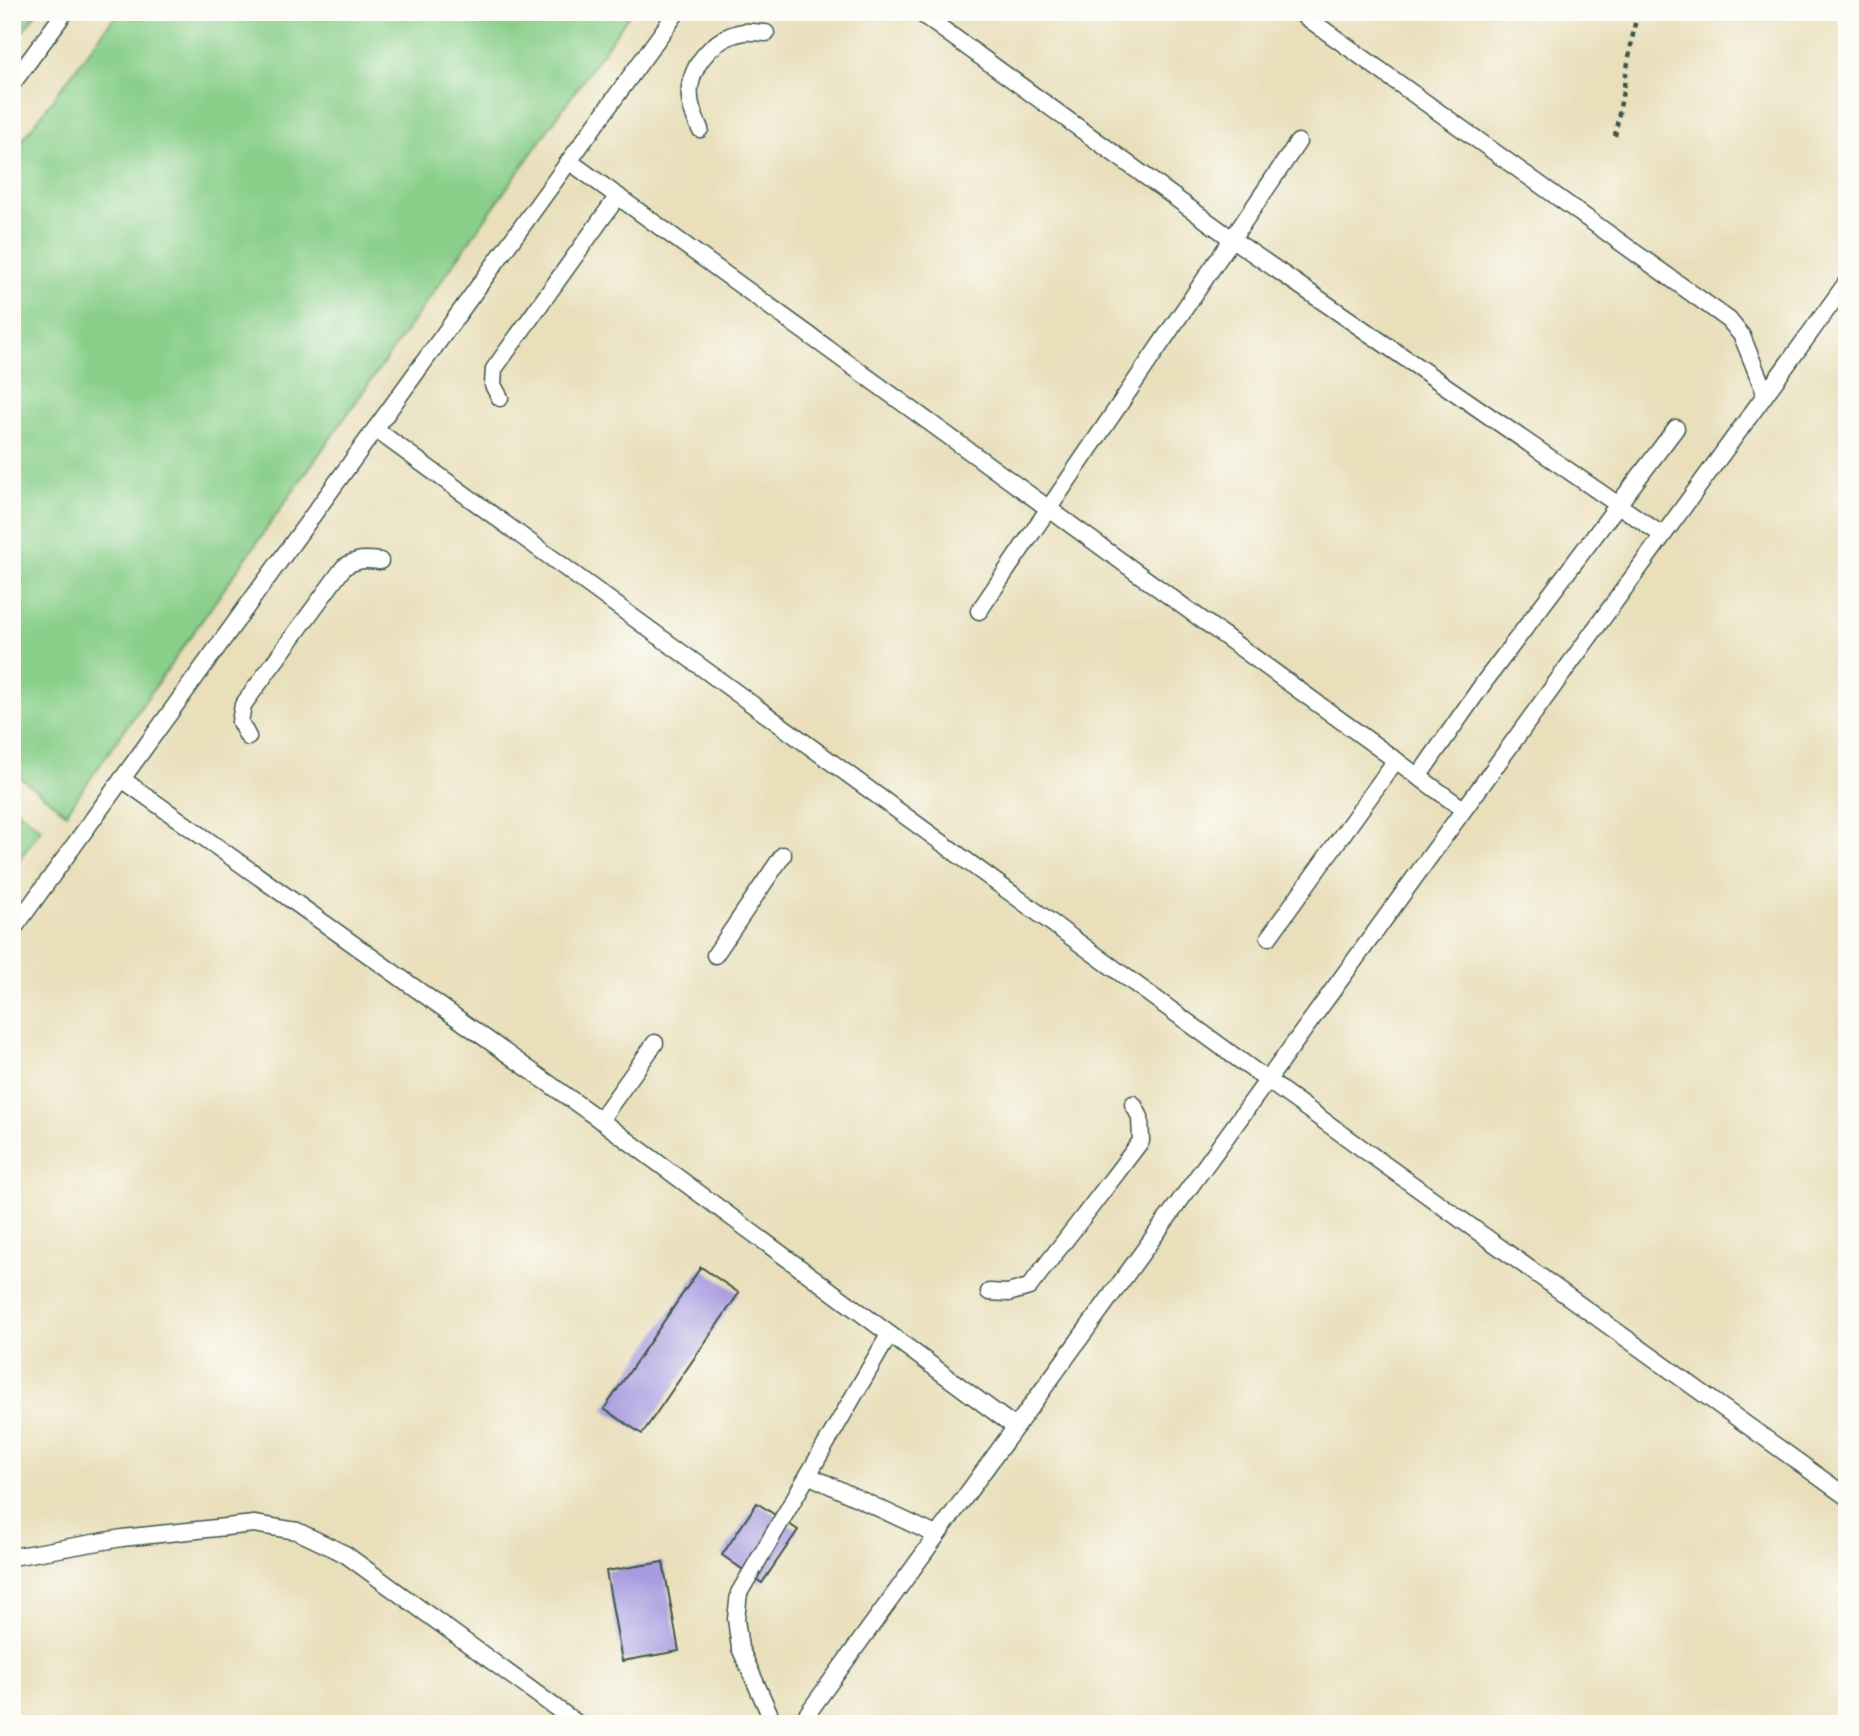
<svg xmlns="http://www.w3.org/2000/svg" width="1859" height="1736" font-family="Cardo,serif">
  <rect width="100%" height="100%" fill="#fdfcf7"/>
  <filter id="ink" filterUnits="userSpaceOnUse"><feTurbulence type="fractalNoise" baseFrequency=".0143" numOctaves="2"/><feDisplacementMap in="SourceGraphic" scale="14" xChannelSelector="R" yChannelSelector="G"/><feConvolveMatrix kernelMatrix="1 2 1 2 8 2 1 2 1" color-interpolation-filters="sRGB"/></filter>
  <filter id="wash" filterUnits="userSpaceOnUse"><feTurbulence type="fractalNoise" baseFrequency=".00686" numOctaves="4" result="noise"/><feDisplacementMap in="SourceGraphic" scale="28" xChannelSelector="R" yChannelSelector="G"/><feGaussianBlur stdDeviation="1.57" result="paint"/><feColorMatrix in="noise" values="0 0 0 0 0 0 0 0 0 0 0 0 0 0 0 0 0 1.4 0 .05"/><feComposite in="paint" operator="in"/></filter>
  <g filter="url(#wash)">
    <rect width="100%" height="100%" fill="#e9dfbb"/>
    <!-- green -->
    <g fill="#89cf8a" stroke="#54865f" stroke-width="2">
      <path d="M 12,12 L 37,12 L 12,46 Z"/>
      <path d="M 118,12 L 631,12 L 66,813 L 12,771 L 12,154 Z"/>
      <path d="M 12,806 L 41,829 L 12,870 Z"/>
    </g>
    <g id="blocks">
      <!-- building -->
      <g fill="#a89be0">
        <path d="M 701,1267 L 739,1293 L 642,1434 L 604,1409 Z"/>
        <path d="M 757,1503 L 798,1530 L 762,1583 L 722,1555 Z"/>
        <path d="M 663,1562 L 679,1651 L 622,1661 L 606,1571 Z"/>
      </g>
    </g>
  </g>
  <g filter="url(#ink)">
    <use href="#blocks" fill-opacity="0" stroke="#3d5548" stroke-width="2"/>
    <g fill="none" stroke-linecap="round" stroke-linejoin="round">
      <defs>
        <g id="service">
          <path d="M 919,12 L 1232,239 L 1662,535"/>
          <path d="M 1299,12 L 1729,320 L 1742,336 L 1765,393"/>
          <path d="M 12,84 L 65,12"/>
          <path d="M 700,129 C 694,116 688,102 690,87 C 694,60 717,36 744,32 C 751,31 759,33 766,33"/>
          <path d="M 569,161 L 1463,809"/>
          <path d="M 500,398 L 493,385 L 494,369 L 618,196"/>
          <path d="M 375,429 L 1267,1080 L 1847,1497"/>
          <path d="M 979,611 L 1298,142"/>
          <path d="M 248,737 L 240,722 L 243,705 L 344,567 C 357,559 365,559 380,561"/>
          <path d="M 1418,777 L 1485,681 L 1676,428"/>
          <path d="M 122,779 L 600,1120 L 1015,1427"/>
          <path d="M 12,931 L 677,12"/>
          <path d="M 1269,937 L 1396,760"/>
          <path d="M 715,955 L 783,855"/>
          <path d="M 600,1120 L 655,1043"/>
          <path d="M 989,1292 L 1008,1293 L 1029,1287 L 1077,1225 L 1141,1141 L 1140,1117 L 1133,1104"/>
          <path d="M 808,1475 L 889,1335"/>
          <path d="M 12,1557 L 122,1538 L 254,1524 L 297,1531 L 345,1554 L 578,1724"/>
          <path d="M 774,1724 L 740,1648 L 736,1619 L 739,1593 L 808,1475 L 936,1535"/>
          <path d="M 800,1724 L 1847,282"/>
        </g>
      </defs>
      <!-- service casing -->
      <use href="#service" stroke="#3d5548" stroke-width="19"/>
      <!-- path -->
      <g stroke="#3d5548" stroke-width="4.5" stroke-dasharray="5 5" stroke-linecap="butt">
        <path d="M 1431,13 L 1435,12"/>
        <path d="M 1615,136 L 1637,12"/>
      </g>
      <!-- service -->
      <use href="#service" stroke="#fff" stroke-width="16"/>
    </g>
  </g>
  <!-- margin -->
  <rect width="1859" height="1736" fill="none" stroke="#fdfcf7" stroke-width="42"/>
</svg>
